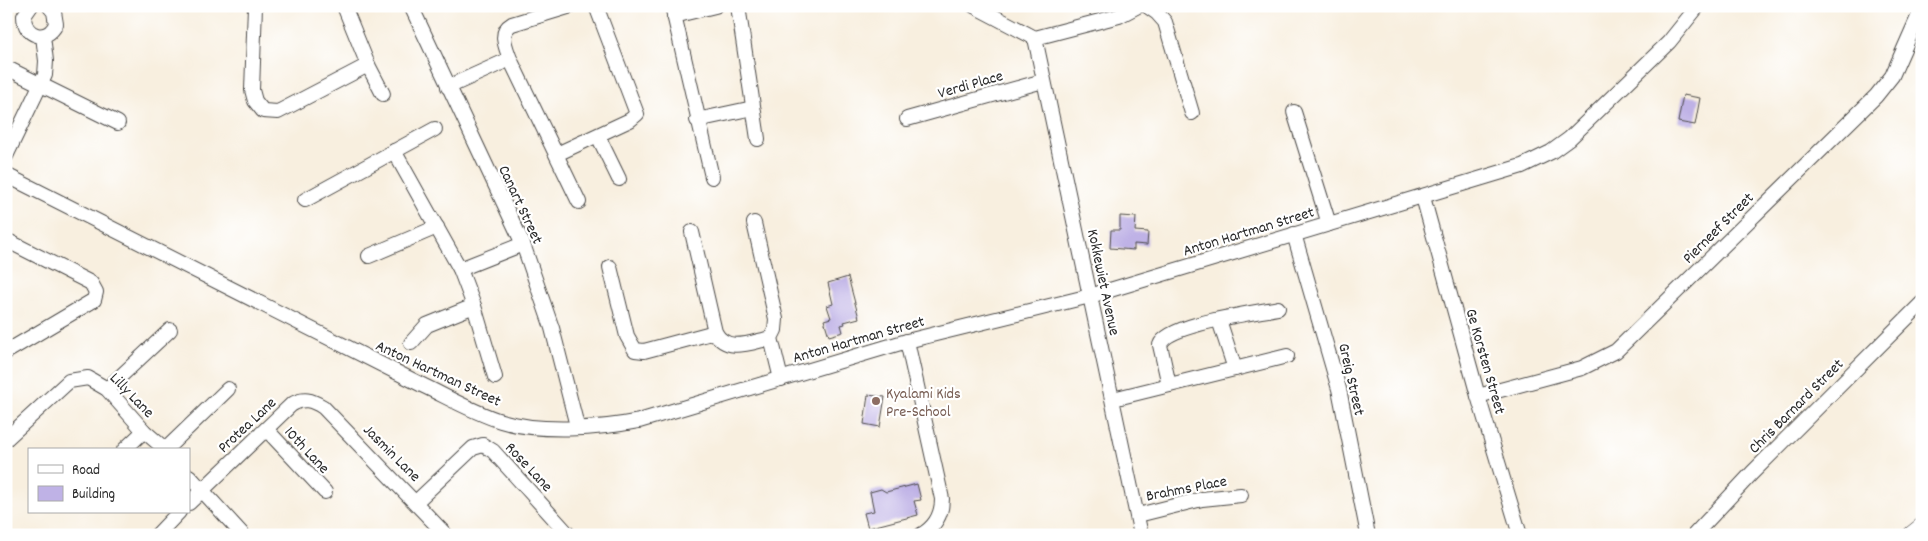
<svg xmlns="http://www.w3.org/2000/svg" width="1928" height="541" font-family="Dekko,sans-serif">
  <rect width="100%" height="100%" fill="#fff"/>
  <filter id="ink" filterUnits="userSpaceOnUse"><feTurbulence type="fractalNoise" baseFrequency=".02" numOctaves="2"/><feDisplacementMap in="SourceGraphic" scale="10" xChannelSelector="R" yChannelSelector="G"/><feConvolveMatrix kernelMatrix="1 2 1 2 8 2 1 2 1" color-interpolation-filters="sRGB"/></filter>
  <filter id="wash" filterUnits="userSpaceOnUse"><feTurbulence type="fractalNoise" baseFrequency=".0096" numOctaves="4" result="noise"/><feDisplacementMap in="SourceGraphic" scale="20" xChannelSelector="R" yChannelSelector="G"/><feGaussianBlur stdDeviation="1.12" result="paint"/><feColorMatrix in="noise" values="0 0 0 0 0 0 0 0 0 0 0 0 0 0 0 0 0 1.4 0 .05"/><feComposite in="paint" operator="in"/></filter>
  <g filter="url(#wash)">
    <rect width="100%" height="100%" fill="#f8efdf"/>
    <g id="blocks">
      <!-- building -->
      <g fill="#bfb2e6">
        <path d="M 1683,95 L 1700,98 L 1695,125 L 1678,122 Z"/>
        <path d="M 1120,216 L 1136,217 L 1135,231 L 1148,232 L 1147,245 L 1134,244 L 1134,250 L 1110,248 L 1111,230 L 1120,230 Z"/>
        <path d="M 848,277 L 859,318 L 844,322 L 845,324 L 841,325 L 843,332 L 829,336 L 824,320 L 831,318 L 827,306 L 833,304 L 828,283 Z"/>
        <path d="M 868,395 L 885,397 L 880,427 L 864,424 Z"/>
        <path d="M 917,484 L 921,500 L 914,501 L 918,515 L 868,528 L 864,513 L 874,511 L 870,492 L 881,489 L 886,492 Z"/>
      </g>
    </g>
  </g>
  <g filter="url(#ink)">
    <use href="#blocks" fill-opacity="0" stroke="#4a4846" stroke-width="1"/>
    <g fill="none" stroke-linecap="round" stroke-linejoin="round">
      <defs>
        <g id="minor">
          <path d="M 31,6 L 24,16 C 24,37 47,43 56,24 L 54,12 L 49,6"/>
          <path d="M 255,6 L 252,90 L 255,101 L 263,111 L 278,112 L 368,65"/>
          <path d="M 344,6 L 368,65 L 383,94"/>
          <path d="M 411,6 L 523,244 L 552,328 L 577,426"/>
          <path d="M 571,6 L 512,24 C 498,32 506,47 510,59 L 579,202"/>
          <path d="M 672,6 L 712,177"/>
          <path d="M 738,6 L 758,139"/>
          <path d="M 974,6 L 1035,38 L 1119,16 L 1138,6"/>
          <path d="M 1147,6 L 1157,13 L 1165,22 L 1192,113"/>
          <path d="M 674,16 L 715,6"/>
          <path d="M 1035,38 L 1141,535"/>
          <path d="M 11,70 L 118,123"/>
          <path d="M 448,87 L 510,59"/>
          <path d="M 1294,112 L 1329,224"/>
          <path d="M 907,119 L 1043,81"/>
          <path d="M 697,120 L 753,108"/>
          <path d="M 598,136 L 619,179"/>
          <path d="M 394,151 L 460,269 L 474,306 L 495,377"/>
          <path d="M 557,154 L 630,120 L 637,114 L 596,6"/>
          <path d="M 6,156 L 45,75 L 46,61 L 43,36"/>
          <path d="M 6,175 L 424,386 C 449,398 475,413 501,421 C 540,433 599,429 639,421 L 907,341 L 1090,296 L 1522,166 L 1551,152 L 1569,139 L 1669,42 L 1698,6"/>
          <path d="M 1423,197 L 1478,396 L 1520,535"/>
          <path d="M 305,200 L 435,129"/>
          <path d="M 754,223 L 776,319 L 775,330 L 771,338 L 781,379"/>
          <path d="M 692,232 L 715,332 C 727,354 751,342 771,338"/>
          <path d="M 1294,234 L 1339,389 L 1368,535"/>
          <path d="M 369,256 L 437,227"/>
          <path d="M 610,267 L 627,336 L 635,350 L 644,351 L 715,332"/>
          <path d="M 460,269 L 523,244"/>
          <path d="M 1219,320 L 1235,369"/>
          <path d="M 907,341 L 942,499 C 942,514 935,527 921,535"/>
          <path d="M 411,343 L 427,325 L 474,306"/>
          <path d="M 6,352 L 94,300 L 96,292 L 91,283 L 10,242"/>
          <path d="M 1169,385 L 1160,345 C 1167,324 1254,313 1278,308"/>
          <path d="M 107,389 L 170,330"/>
          <path d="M 1478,396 L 1582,368 L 1616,351 L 1876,96 L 1892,76 L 1922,8"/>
          <path d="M 1113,399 L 1287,356"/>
          <path d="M 266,429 L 325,492"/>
          <path d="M 6,439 L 69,381 L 88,378 L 107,389 L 144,431 L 166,450"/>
          <path d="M 166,449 L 228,389"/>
          <path d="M 124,450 L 144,431"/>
          <path d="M 189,476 L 243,535"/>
          <path d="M 417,501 L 473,448 L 483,445 L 493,451 L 569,535"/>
          <path d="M 189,503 L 291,405 C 303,397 312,400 323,407 L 446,535"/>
          <path d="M 1138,515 L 1202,499 L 1241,495"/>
          <path d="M 157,535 L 179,512"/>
          <path d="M 1694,535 L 1752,473 L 1922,303"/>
        </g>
        <path id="major" d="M 1912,535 L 1922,527"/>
      </defs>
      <!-- minor casing -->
      <use href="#minor" stroke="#4a4846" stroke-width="16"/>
      <!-- major casing -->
      <use href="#major" stroke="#4a4846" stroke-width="19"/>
      <!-- minor -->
      <use href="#minor" stroke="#fff" stroke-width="14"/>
      <!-- major -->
      <use href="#major" stroke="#fff" stroke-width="18"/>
    </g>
  </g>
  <!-- markers -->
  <circle fill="#8d6e63" stroke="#fff" stroke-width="2" cx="876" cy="401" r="5"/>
  <g text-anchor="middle" stroke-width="4.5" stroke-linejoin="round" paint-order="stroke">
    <!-- street labels -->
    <g font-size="16" fill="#2b2b2b" stroke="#fff">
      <text transform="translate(970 83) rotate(-16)" y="6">Verdi Place</text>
      <text transform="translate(522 204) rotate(65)" y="6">Canart Street</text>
      <text transform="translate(1717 227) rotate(-45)" y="6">Pierneef Street</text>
      <text transform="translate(1248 230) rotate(-17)" y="6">Anton Hartman Street</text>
      <text transform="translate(1105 282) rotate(78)" y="6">Kokkewiet Avenue</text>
      <text transform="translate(858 338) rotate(-16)" y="6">Anton Hartman Street</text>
      <text transform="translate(1487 361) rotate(74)" y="6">Ge Korsten Street</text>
      <text transform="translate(439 372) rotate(25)" y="6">Anton Hartman Street</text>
      <text transform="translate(1353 379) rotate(77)" y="6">Greig Street</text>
      <text transform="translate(133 394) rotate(46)" y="6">Lilly Lane</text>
      <text transform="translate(1795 405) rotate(-45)" y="6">Chris Barnard Street</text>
      <text transform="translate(246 424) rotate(-43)" y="6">Protea Lane</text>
      <text transform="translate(308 449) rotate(47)" y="6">10th Lane</text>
      <text transform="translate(393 452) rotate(45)" y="6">Jasmin Lane</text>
      <text transform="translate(530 466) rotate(47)" y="6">Rose Lane</text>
      <text transform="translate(1186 487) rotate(-11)" y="6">Brahms Place</text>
    </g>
    <!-- education labels -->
    <g font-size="16" fill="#785e54" stroke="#fff" text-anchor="start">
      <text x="886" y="398">Kyalami Kids<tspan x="886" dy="18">Pre-School</tspan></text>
    </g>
  </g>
  <!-- margin -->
  <rect width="1928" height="541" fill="none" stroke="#fff" stroke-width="25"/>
  <!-- legend -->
  <rect x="28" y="448" width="162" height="65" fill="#ffffff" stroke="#aaaaaa"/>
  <rect x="38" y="465" width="25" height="8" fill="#ffffff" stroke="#aaaaaa"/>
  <text x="72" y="474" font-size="15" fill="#2b2b2b">Road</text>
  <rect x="38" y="486" width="25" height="15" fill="#bfb2e6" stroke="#aaaaaa"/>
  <text x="72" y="498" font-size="15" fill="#2b2b2b">Building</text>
</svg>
